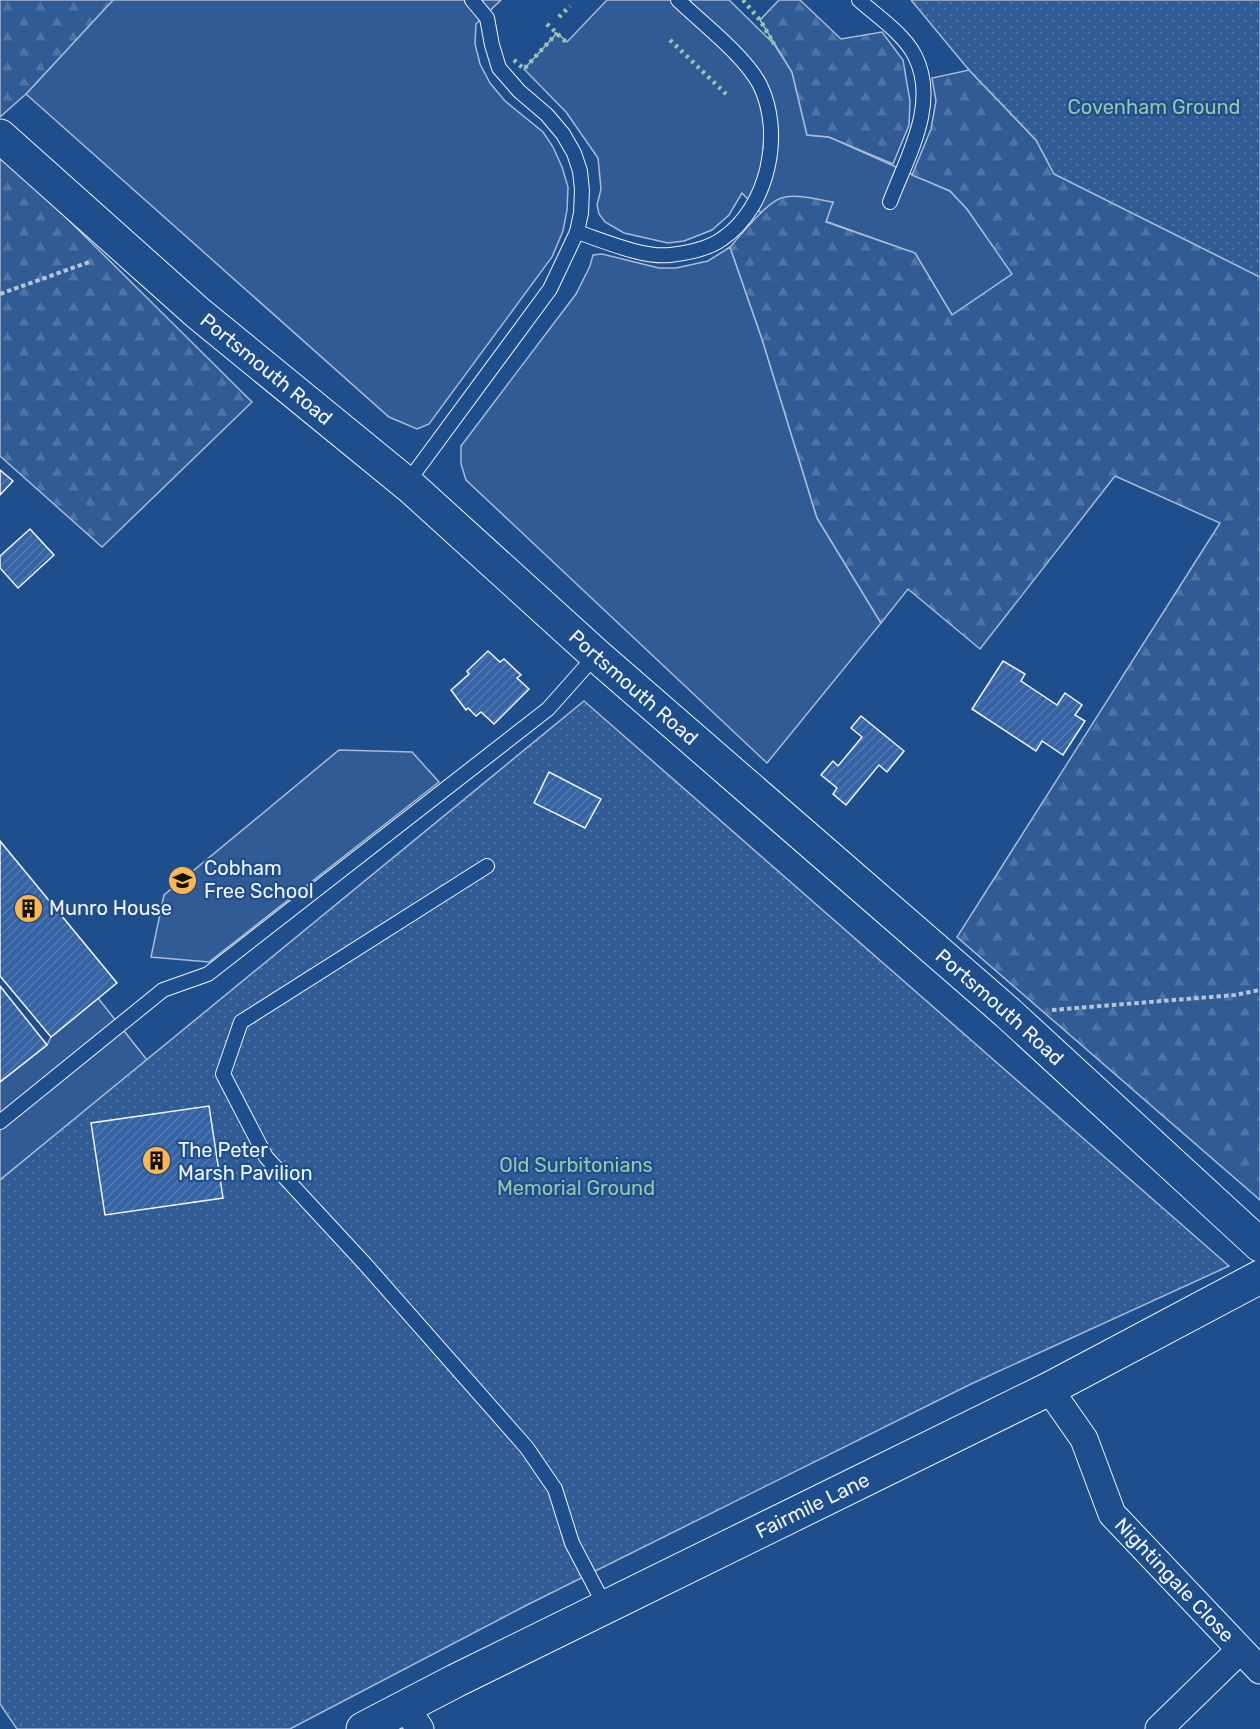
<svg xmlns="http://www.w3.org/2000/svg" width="1260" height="1729" font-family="Rubik,sans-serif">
  <defs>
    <pattern id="forest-firs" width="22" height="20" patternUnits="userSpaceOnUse" patternTransform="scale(1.5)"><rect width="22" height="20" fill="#305b95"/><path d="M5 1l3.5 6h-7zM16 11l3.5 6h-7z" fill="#4e73a5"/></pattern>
    <pattern id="park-dots" width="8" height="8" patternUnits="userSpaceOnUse" patternTransform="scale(1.5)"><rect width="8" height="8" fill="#305b95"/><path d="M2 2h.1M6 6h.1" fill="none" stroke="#4e73a5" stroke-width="1.8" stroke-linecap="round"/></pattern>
    <pattern id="building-hatch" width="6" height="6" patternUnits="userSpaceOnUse" patternTransform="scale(1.5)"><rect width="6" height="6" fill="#3563a3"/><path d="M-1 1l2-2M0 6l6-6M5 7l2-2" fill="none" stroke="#537ab1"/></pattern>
  </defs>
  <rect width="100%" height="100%" fill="#1f4e8c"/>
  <!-- built -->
  <g fill="#305b95" stroke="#a8bbd7" stroke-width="1.5">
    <path d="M 113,0 L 501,0 L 476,24 L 475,44 L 480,64 L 490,83 L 505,101 L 543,132 L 553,147 L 562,167 L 568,187 L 567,210 L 563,231 L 552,257 L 429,424 L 417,429 L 389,417 L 26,94 Z"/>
    <path d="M 607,0 L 729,0 L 774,44 L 792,72 L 807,135 L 829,137 L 950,191 L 967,209 L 1013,274 L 952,315 L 915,253 L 825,221 L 833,202 L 772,204 L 762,214 L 742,193 L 729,215 L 712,230 L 684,241 L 668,243 L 624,233 L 605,222 L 599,214 L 597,205 L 601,189 L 598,158 L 566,112 L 524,69 L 557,33 L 567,42 Z"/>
    <path d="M 730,247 L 762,339 L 817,518 L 881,623 L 767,763 L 466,480 L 461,464 L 461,446 L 576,294 L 590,266 L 593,255 L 602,254 L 659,268 L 676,268 L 708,261 Z"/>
    <path d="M 339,750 L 412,752 L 439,782 L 209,962 L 151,957 L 164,895 Z"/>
    <path d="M 98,998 L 147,1060 L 0,1180 L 0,1082 L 47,1045 L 51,1037 Z"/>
  </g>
  <!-- forest -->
  <g fill="url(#forest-firs)" stroke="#a8bbd7" stroke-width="1.5">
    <path d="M 0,0 L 113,0 L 26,94 L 0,117 Z"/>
    <path d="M 779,0 L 800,0 L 841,39 L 882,32 L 903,60 L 910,101 L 909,125 L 893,164 L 829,137 L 807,135 L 792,72 L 760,20 Z"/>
    <path d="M 969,70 L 1036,140 L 1054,174 L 1260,277 L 1260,1200 L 957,937 L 1220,523 L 1115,476 L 980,649 L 908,589 L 881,623 L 817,518 L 762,339 L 730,247 C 742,234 765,204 781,198 C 796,193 818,200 833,202 L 826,222 L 915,253 L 952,315 L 1012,274 L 967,209 L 950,191 L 912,175 L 931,129 L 936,101 L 932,78 Z"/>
    <path d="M 0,152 L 252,402 L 102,547 L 0,456 Z"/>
  </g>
  <!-- park -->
  <g fill="url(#park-dots)" stroke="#a8bbd7" stroke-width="1.5">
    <path d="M 911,0 L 1260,0 L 1260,277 L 1054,174 L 1036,140 L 969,70 Z"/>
    <path d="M 584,701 L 1229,1266 L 971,1384 L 527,1605 L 290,1729 L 17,1729 L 0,1704 L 0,1180 Z"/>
  </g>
  <!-- building -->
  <g fill="url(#building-hatch)" stroke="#f2f6ff" stroke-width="1.5">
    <path d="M 0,470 L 13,481 L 0,495 Z"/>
    <path d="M 30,529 L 54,555 L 18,588 L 0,568 L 0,556 Z"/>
    <path d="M 488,651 L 500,662 L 504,659 L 521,675 L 517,678 L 529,689 L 494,724 L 481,712 L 476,716 L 468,708 L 466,710 L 451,690 L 469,674 L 467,671 Z"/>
    <path d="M 1003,661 L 1025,674 L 1021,681 L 1057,705 L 1065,693 L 1082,705 L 1075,715 L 1085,721 L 1063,755 L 1042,741 L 1036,751 L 972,709 Z"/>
    <path d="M 861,716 L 904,751 L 887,772 L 879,765 L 846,805 L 833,794 L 837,788 L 821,775 L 833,761 L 838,766 L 862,737 L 851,728 Z"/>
    <path d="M 549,772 L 601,799 L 585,828 L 534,803 Z"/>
    <path d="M 0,841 L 117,983 L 51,1037 L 0,976 Z"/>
    <path d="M 0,986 L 47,1045 L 0,1082 Z"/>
    <path d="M 209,1106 L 223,1198 L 105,1215 L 91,1123 Z"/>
  </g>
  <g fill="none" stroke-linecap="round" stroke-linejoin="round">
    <defs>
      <g id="service">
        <path d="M 859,0 C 877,16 904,34 915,56 C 939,104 907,157 890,202"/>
        <path d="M 577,232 C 604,241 643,258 670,255 C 688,253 708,249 722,239 C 768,208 784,134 760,85 C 744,55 703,24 678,0"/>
        <path d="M 407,483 L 550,289 L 577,232 L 581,213 L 582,190 L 580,171 L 574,153 L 563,134 L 547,115 L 519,91 L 499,68 L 492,45 L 487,18 L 472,0"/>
        <path d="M 487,866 L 241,1022 L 223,1074 L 266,1157 L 365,1264 L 527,1448 L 555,1489 L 572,1543 L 606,1608"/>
        <path d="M 0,1122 L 163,990 L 208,974 L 548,709 L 596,655"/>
      </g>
      <g id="minor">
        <path id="s1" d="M 1049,1389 L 1084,1439 L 1112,1514 L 1260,1670"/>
        <path d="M 406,1708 L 420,1729"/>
        <path d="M 1159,1729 L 1240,1650"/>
      </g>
      <g id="tertiary">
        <path id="s2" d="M 363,1729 L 455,1681 L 1049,1389 L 1260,1277"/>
      </g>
      <g id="primary">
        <path id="s3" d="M 0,136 L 198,313 L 412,488 L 596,655 L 1008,1013 L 1260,1245"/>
      </g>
    </defs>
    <!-- service casing -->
    <use href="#service" stroke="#f2f6ff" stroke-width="16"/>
    <!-- minor casing -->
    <use href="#minor" stroke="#f2f6ff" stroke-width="29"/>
    <!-- tertiary casing -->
    <use href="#tertiary" stroke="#f2f6ff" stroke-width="35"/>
    <!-- primary casing -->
    <use href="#primary" stroke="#f2f6ff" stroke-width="35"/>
    <!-- path -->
    <g stroke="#b3c4dc" stroke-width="4" stroke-dasharray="4.5 3" stroke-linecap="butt">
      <path d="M 0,294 L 92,261"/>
      <path d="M 1052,1010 L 1235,995 L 1260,990"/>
    </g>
    <!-- service -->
    <use href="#service" stroke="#1f4e8c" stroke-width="14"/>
    <!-- minor -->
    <use href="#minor" stroke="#1f4e8c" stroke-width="27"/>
    <!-- tertiary -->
    <use href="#tertiary" stroke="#1f4e8c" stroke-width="33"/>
    <!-- primary -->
    <use href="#primary" stroke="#1f4e8c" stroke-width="33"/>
    <!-- hedge -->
    <g stroke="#97c8a6" stroke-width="4.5" stroke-dasharray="3 4.5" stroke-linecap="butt">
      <path d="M 743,0 L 760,20 L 774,44"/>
      <path d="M 559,17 L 570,6"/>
      <path d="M 547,24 L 566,42"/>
      <path d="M 670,40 L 726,94"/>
      <path d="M 514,60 L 524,69 L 557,33"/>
    </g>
  </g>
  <!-- icons -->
  <defs>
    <symbol id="school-disc" viewBox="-11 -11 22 22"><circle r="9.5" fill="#ffb74d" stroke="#1f4e8c"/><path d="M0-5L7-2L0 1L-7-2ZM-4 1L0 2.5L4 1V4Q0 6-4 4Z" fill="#111"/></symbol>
    <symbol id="building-disc" viewBox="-11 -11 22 22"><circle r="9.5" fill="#ffb74d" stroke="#1f4e8c"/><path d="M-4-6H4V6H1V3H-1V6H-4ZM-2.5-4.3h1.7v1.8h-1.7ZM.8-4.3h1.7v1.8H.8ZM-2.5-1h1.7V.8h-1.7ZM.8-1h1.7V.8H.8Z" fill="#111"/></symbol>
  </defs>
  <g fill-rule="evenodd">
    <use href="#school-disc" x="166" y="864" width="33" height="33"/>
    <use href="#building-disc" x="12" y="892" width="33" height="33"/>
    <use href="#building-disc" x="140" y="1144" width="33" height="33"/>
  </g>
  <g text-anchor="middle" stroke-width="4.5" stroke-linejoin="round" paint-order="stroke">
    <!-- park labels -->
    <g font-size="20" fill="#97c8a6" stroke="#1f4e8c">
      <text x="1154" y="114">Covenham Ground</text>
      <text x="576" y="1172">Old Surbitonians<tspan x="576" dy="23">Memorial Ground</tspan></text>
    </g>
    <!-- street labels -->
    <g font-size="20" fill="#f2f6ff" stroke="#1f4e8c">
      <text dy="7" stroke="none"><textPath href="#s3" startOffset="354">Portsmouth Road</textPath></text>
      <text dy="7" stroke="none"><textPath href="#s3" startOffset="840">Portsmouth Road</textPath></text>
      <text dy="7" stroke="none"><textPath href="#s3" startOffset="1326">Portsmouth Road</textPath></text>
      <text dy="7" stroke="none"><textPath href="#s2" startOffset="502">Fairmile Lane</textPath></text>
      <text dy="7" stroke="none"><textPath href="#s1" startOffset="232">Nightingale Close</textPath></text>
    </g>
    <!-- poi labels -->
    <g font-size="20" fill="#f2f6ff" stroke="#1f4e8c" text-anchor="start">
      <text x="204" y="875">Cobham<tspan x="204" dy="23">Free School</tspan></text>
      <text x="49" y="915">Munro House</text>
      <text x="178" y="1157">The Peter<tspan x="178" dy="23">Marsh Pavilion</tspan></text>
    </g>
  </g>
</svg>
